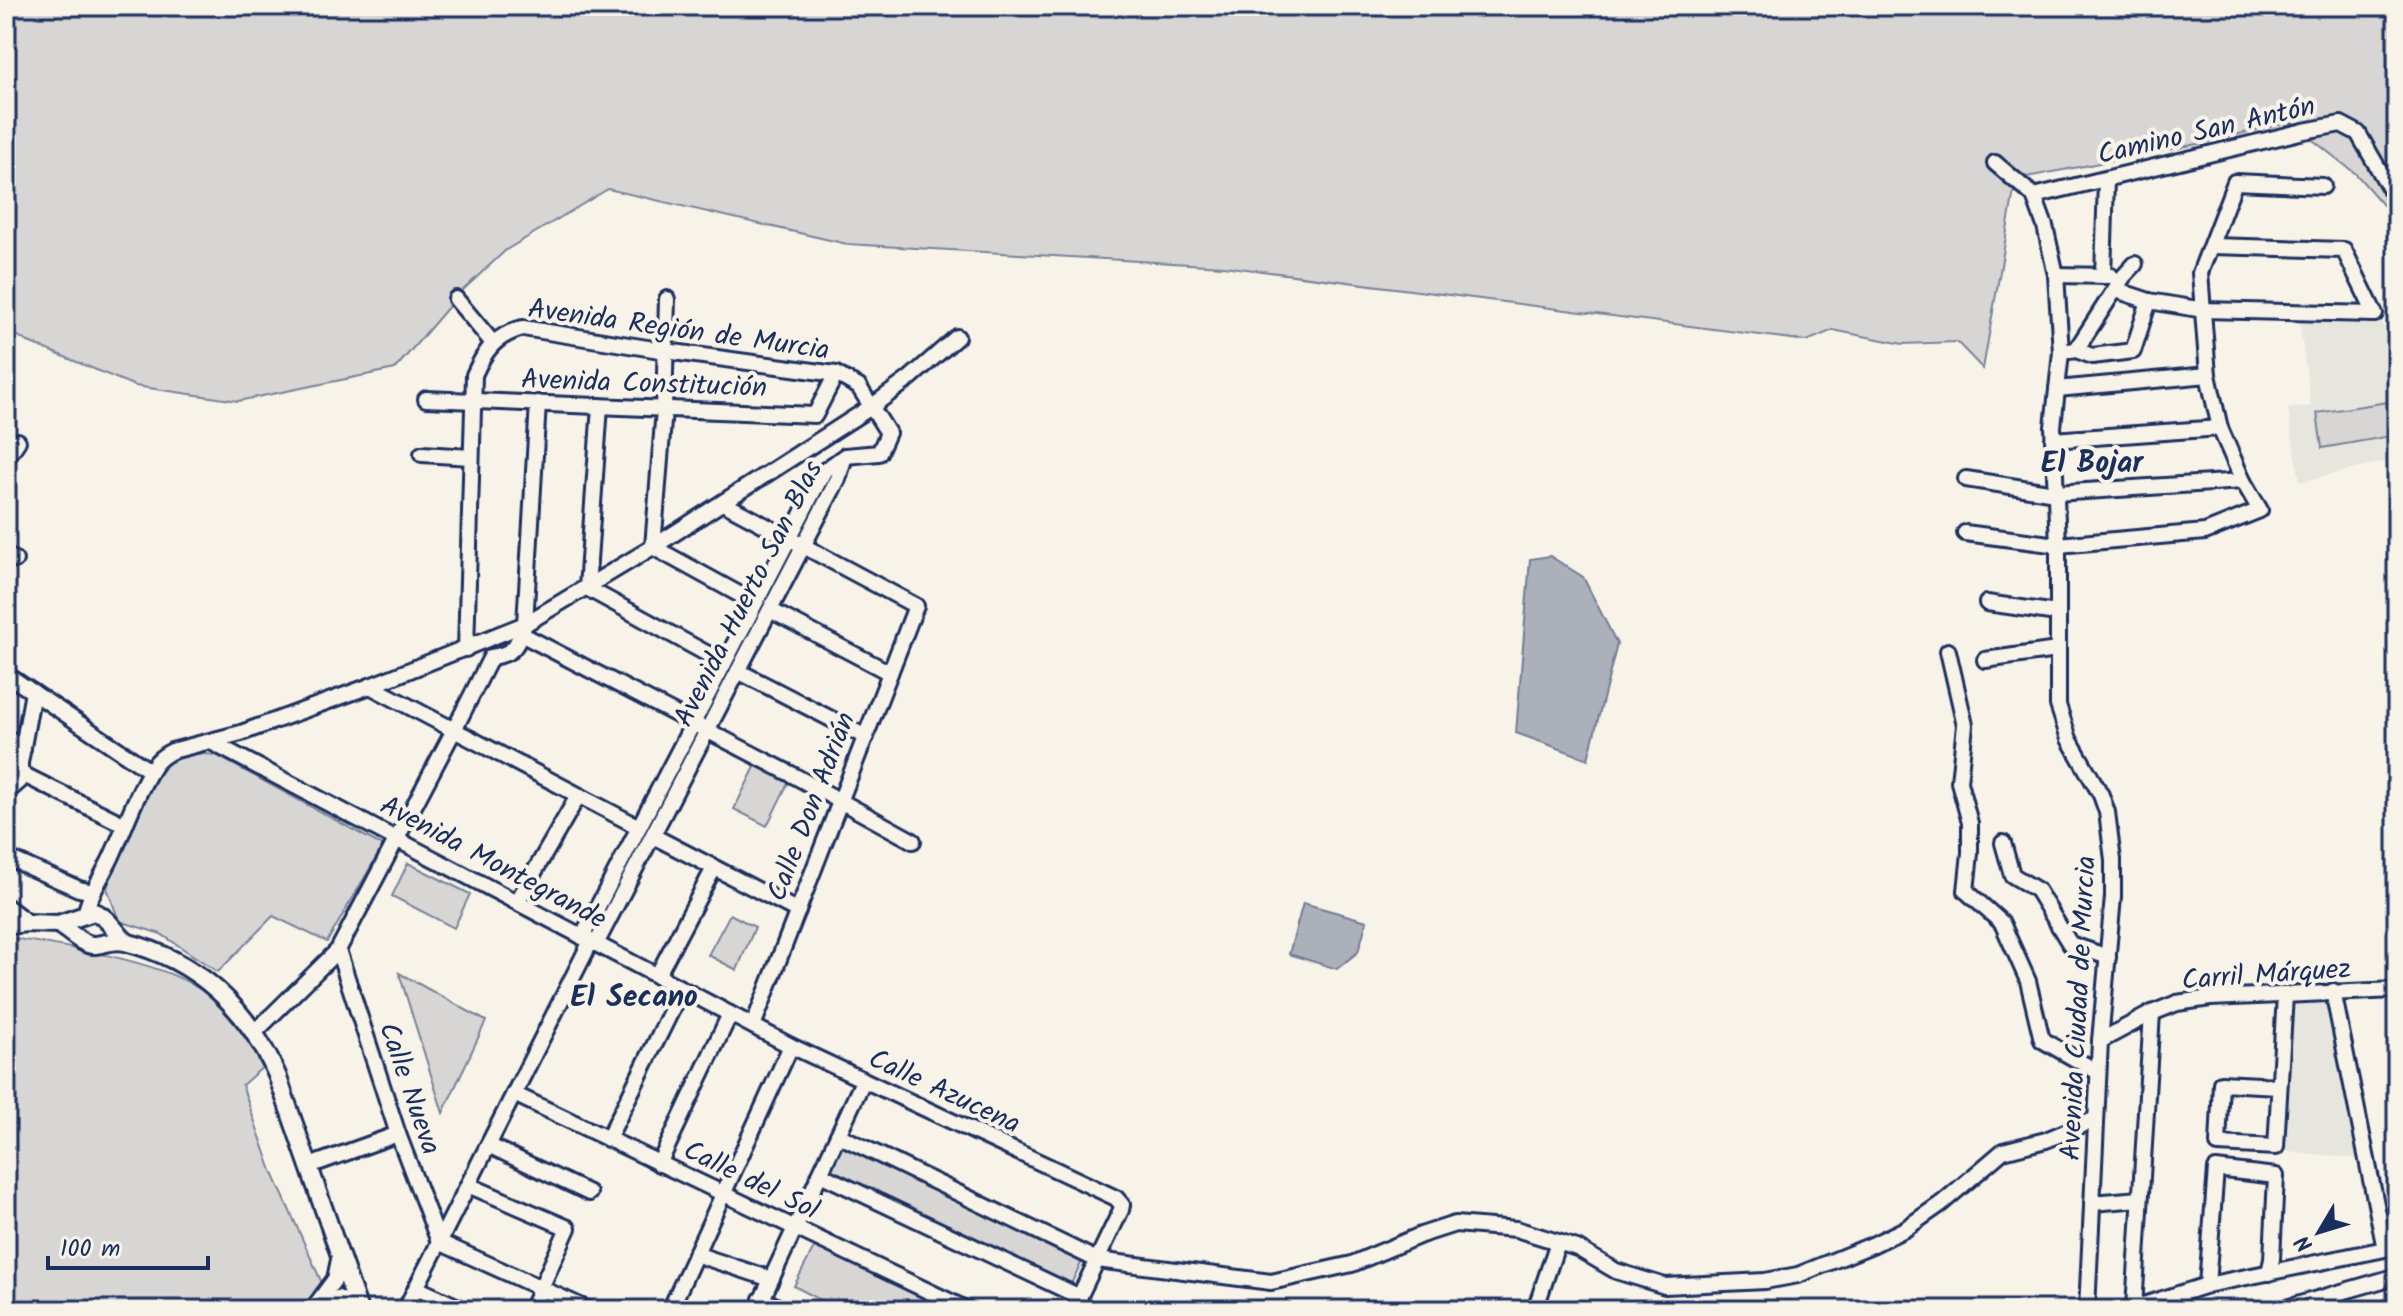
<svg xmlns="http://www.w3.org/2000/svg" width="2403" height="1316" font-family="Kalam,sans-serif">
  <rect width="100%" height="100%" fill="#f7f3e8"/>
  <filter id="ink" filterUnits="userSpaceOnUse"><feTurbulence type="fractalNoise" baseFrequency=".0125" numOctaves="2"/><feDisplacementMap in="SourceGraphic" scale="16" xChannelSelector="R" yChannelSelector="G"/><feConvolveMatrix kernelMatrix="1 2 1 2 8 2 1 2 1" color-interpolation-filters="sRGB"/></filter>
  <g filter="url(#ink)">
    <!-- built -->
    <g fill="#e6e5de">
      <path d="M 2299,319 L 2382,320 L 2397,398 L 2397,459 L 2300,482 L 2288,409 L 2311,406 Z"/>
      <path d="M 2292,1000 L 2331,1001 L 2363,1159 L 2285,1151 Z"/>
    </g>
    <!-- green -->
    <g fill="#d7d6d4" stroke="#798299" stroke-width="2">
      <path d="M 6,6 L 2376,6 L 2397,12 L 2397,221 L 2356,174 L 2290,122 L 2198,144 L 2016,179 L 1983,369 L 1957,342 L 1903,344 L 1833,330 L 1807,341 L 1223,266 L 847,244 L 608,189 L 506,250 L 462,291 L 395,369 L 238,401 L 135,386 L 26,341 L 6,328 Z"/>
      <path d="M 2394,401 L 2397,435 L 2322,448 L 2317,413 Z"/>
      <path d="M 193,753 L 216,755 L 383,846 L 327,942 L 273,916 L 218,972 L 161,934 L 119,921 L 107,888 C 119,855 144,773 175,757 C 180,754 188,754 193,753 Z"/>
      <path d="M 757,763 L 789,781 L 767,826 L 734,809 Z"/>
      <path d="M 408,863 L 470,894 L 454,928 L 392,896 Z"/>
      <path d="M 730,914 L 755,927 L 737,970 L 708,955 Z"/>
      <path d="M 6,937 C 59,946 166,960 206,994 C 230,1014 247,1040 264,1066 L 242,1085 L 272,1171 L 334,1310 L 6,1310 Z"/>
      <path d="M 399,973 L 486,1021 L 443,1113 Z"/>
      <path d="M 839,1139 L 1084,1257 L 1070,1286 L 825,1167 Z"/>
      <path d="M 817,1242 L 947,1310 L 839,1310 L 794,1286 Z"/>
    </g>
    <!-- water -->
    <g fill="#acb0b9" stroke="#727c95" stroke-width="2">
      <path d="M 1550,556 L 1583,577 L 1617,644 L 1588,759 L 1516,733 L 1530,559 Z"/>
      <path d="M 1303,903 L 1367,921 L 1358,952 L 1337,969 L 1289,954 Z"/>
    </g>
    <g fill="none" stroke-linecap="round" stroke-linejoin="round">
      <!-- stream -->
      <path stroke="#727c95" stroke-width="3" d="M 2354,1310 L 2397,1296"/>
      <defs>
        <g id="minor">
          <path d="M 1995,163 L 2034,196 L 2045,226 L 2056,275 L 2061,352 L 2053,427 L 2058,545 L 2058,705 L 2069,739 L 2101,795 L 2107,812 L 2113,860 L 2113,897 L 2100,1041 L 2087,1310"/>
          <path d="M 2034,196 L 2304,131 L 2341,124 L 2358,133 L 2397,201"/>
          <path d="M 2056,275 L 2111,276"/>
          <path d="M 2103,276 L 2106,180"/>
          <path d="M 2116,290 L 2149,301 L 2204,310 L 2375,314 L 2344,250 L 2212,246"/>
          <path d="M 456,299 L 492,342"/>
          <path d="M 667,299 L 664,409 L 653,547 L 755,603"/>
          <path d="M 2076,350 L 2123,277 L 2135,264"/>
          <path d="M 2061,352 L 2076,350 L 2092,356 L 2133,351 L 2149,301"/>
          <path d="M 2057,389 L 2208,375"/>
          <path d="M 426,399 L 815,415 L 836,374"/>
          <path d="M 600,406 L 587,588 L 724,663"/>
          <path d="M 2053,440 L 2220,428"/>
          <path d="M 422,454 L 471,457"/>
          <path d="M 6,459 L 18,441"/>
          <path d="M 1966,479 L 2055,493 L 2243,481"/>
          <path d="M 723,503 L 916,606 L 753,1026"/>
          <path d="M 1965,533 L 2058,545 L 2205,532 L 2260,510 L 2243,481 L 2220,428 L 2208,375 L 2200,273 L 2235,182 L 2323,186"/>
          <path d="M 6,554 L 15,560"/>
          <path d="M 1987,603 L 2057,613"/>
          <path d="M 770,610 L 890,673"/>
          <path d="M 521,634 L 791,774 L 913,841"/>
          <path d="M 466,649 L 474,375 C 485,350 496,335 523,328 L 666,351 L 836,374 L 859,387 L 888,433 L 879,453 L 845,456 L 824,471 L 582,937"/>
          <path d="M 1948,651 L 1965,725 L 1959,782 L 1970,823 L 1970,853 L 1966,891 L 2002,923 L 2028,981 L 2042,1040 L 2098,1072"/>
          <path d="M 1985,660 L 2057,650"/>
          <path d="M 738,671 L 866,737"/>
          <path d="M 6,674 L 150,771"/>
          <path d="M 370,686 L 454,730 L 491,657 C 515,654 517,645 525,624 L 538,403"/>
          <path d="M 6,737 L 23,749"/>
          <path d="M 211,742 L 791,1046 L 1116,1198 L 1122,1205 L 1121,1210 L 1073,1310"/>
          <path d="M 20,773 L 125,825"/>
          <path d="M 6,793 L 20,781 L 20,763 L 33,692"/>
          <path d="M 653,836 L 798,911"/>
          <path d="M 2003,843 L 2012,875 L 2037,890 L 2070,944 L 2108,957"/>
          <path d="M 6,857 L 79,889 L 93,892"/>
          <path d="M 517,902 L 578,796"/>
          <path d="M 6,906 L 28,923"/>
          <path d="M 85,915 C 89,895 102,877 111,858 C 125,828 135,795 153,767 C 158,759 164,755 172,751 L 241,733 L 370,686 L 525,624 L 653,547 L 871,407 L 909,379 L 957,337"/>
          <path d="M 596,944 L 838,479 L 845,456"/>
          <path d="M 338,950 L 398,1134 L 439,1242 L 589,1310"/>
          <path d="M 657,976 L 714,868"/>
          <path d="M 255,1032 L 338,950 L 454,730 L 639,827"/>
          <path d="M 2100,1041 L 2152,1013 L 2177,1003 L 2210,998 L 2397,990"/>
          <path d="M 2279,1086 L 2221,1083 L 2218,1144 L 2276,1147 L 2285,995"/>
          <path d="M 514,1094 L 968,1310"/>
          <path d="M 838,1135 L 1097,1260 L 1271,1282 L 1352,1264 L 1421,1235 L 1455,1224 L 1516,1229 L 1577,1248 L 1616,1271 L 1665,1286 L 1765,1281 L 1798,1275 L 1872,1245 L 1905,1229 L 1942,1203 L 2003,1151 L 2046,1140 L 2096,1119"/>
          <path d="M 608,1139 L 682,989"/>
          <path d="M 488,1145 L 589,1193"/>
          <path d="M 659,1164 L 730,1014"/>
          <path d="M 309,1166 L 398,1134"/>
          <path d="M 820,1174 L 1080,1297"/>
          <path d="M 468,1185 L 568,1228 L 531,1310"/>
          <path d="M 2092,1203 L 2140,1199"/>
          <path d="M 695,1254 L 771,1279"/>
          <path d="M 2207,1285 L 2216,1169 L 2276,1176 L 2272,1259 L 2269,1273"/>
          <path d="M 416,1288 L 465,1310"/>
          <path d="M 761,1299 L 785,1310"/>
          <path d="M 321,1300 L 338,1298 L 359,1309"/>
          <path d="M 2134,1308 L 2152,1013"/>
          <path d="M 312,1310 L 335,1279 L 340,1255"/>
          <path d="M 405,1310 L 591,941"/>
          <path d="M 670,1310 L 791,1046"/>
          <path d="M 757,1310 L 863,1081"/>
          <path d="M 1535,1310 L 1558,1242"/>
          <path d="M 2128,1310 L 2207,1285 L 2385,1249 L 2333,991"/>
          <path d="M 2279,1310 L 2397,1276"/>
        </g>
        <g id="major">
          <path d="M 58,924 C 68,930 83,946 95,945 C 106,944 114,939 125,942 C 198,960 248,1009 277,1075 L 359,1310"/>
          <path d="M 6,925 L 28,923 L 58,924 L 94,912 C 109,917 115,933 127,942"/>
        </g>
      </defs>
      <!-- minor casing -->
      <use href="#minor" stroke="#1b2f5e" stroke-width="20"/>
      <!-- major casing -->
      <use href="#major" stroke="#1b2f5e" stroke-width="22"/>
      <!-- minor -->
      <use href="#minor" stroke="#f7f3e8" stroke-width="14"/>
      <!-- major -->
      <use href="#major" stroke="#f7f3e8" stroke-width="16"/>
    </g>
  </g>
  <g text-anchor="middle" stroke-width="8" stroke-linejoin="round" paint-order="stroke">
    <!-- street labels -->
    <g font-size="28" fill="#1b2f5e" stroke="#f7f3e8">
      <text transform="translate(2206 129) rotate(-13)" y="10">Camino San Antón</text>
      <text transform="translate(679 328) rotate(8)" y="10">Avenida Región de Murcia</text>
      <text transform="translate(644 382) rotate(2)" y="10">Avenida Constitución</text>
      <text transform="translate(747 593) rotate(-63)" y="10">Avenida Huerto San Blas</text>
      <text transform="translate(810 806) rotate(-69)" y="10">Calle Don Adrián</text>
      <text transform="translate(494 861) rotate(28)" y="10">Avenida Montegrande</text>
      <text transform="translate(2266 973) rotate(-4)" y="10">Carril Márquez</text>
      <text transform="translate(2077 1008) rotate(-87)" y="10">Avenida Ciudad de Murcia</text>
      <text transform="translate(411 1088) rotate(71)" y="10">Calle Nueva</text>
      <text transform="translate(945 1090) rotate(25)" y="10">Calle Azucena</text>
      <text transform="translate(752 1179) rotate(26)" y="10">Calle del Sol</text>
    </g>
    <!-- neighbourhood labels -->
    <g font-size="30" font-weight="bold" fill="#1b2f5e" stroke="#f7f3e8">
      <text x="2092" y="472">El Bojar</text>
      <text x="634" y="1006">El Secano</text>
    </g>
  </g>
  <!-- margin -->
  <rect width="2403" height="1316" fill="none" stroke="#f7f3e8" stroke-width="32"/>
  <rect x="16" y="16" width="2371" height="1284" fill="none" stroke="#1b2f5e" stroke-width="3" filter="url(#ink)"/>
  <!-- north arrow -->
  <g transform="translate(2319 1232) rotate(232)" stroke="#f7f3e8" stroke-width="6" paint-order="stroke">
  <path d="M0-6L14 30L0 20L-14 30Z" fill="#1b2f5e"/>
  <text y="-12" font-size="22" font-weight="bold" text-anchor="middle" fill="#1b2f5e">N</text>
  </g>
  <!-- scale -->
  <path d="M48 1256v12h160v-12" fill="none" stroke="#1b2f5e" stroke-width="4"/>
  <text x="60" y="1256" font-size="24" fill="#1b2f5e" stroke="#f7f3e8" stroke-width="6" paint-order="stroke">100 m</text>
</svg>
